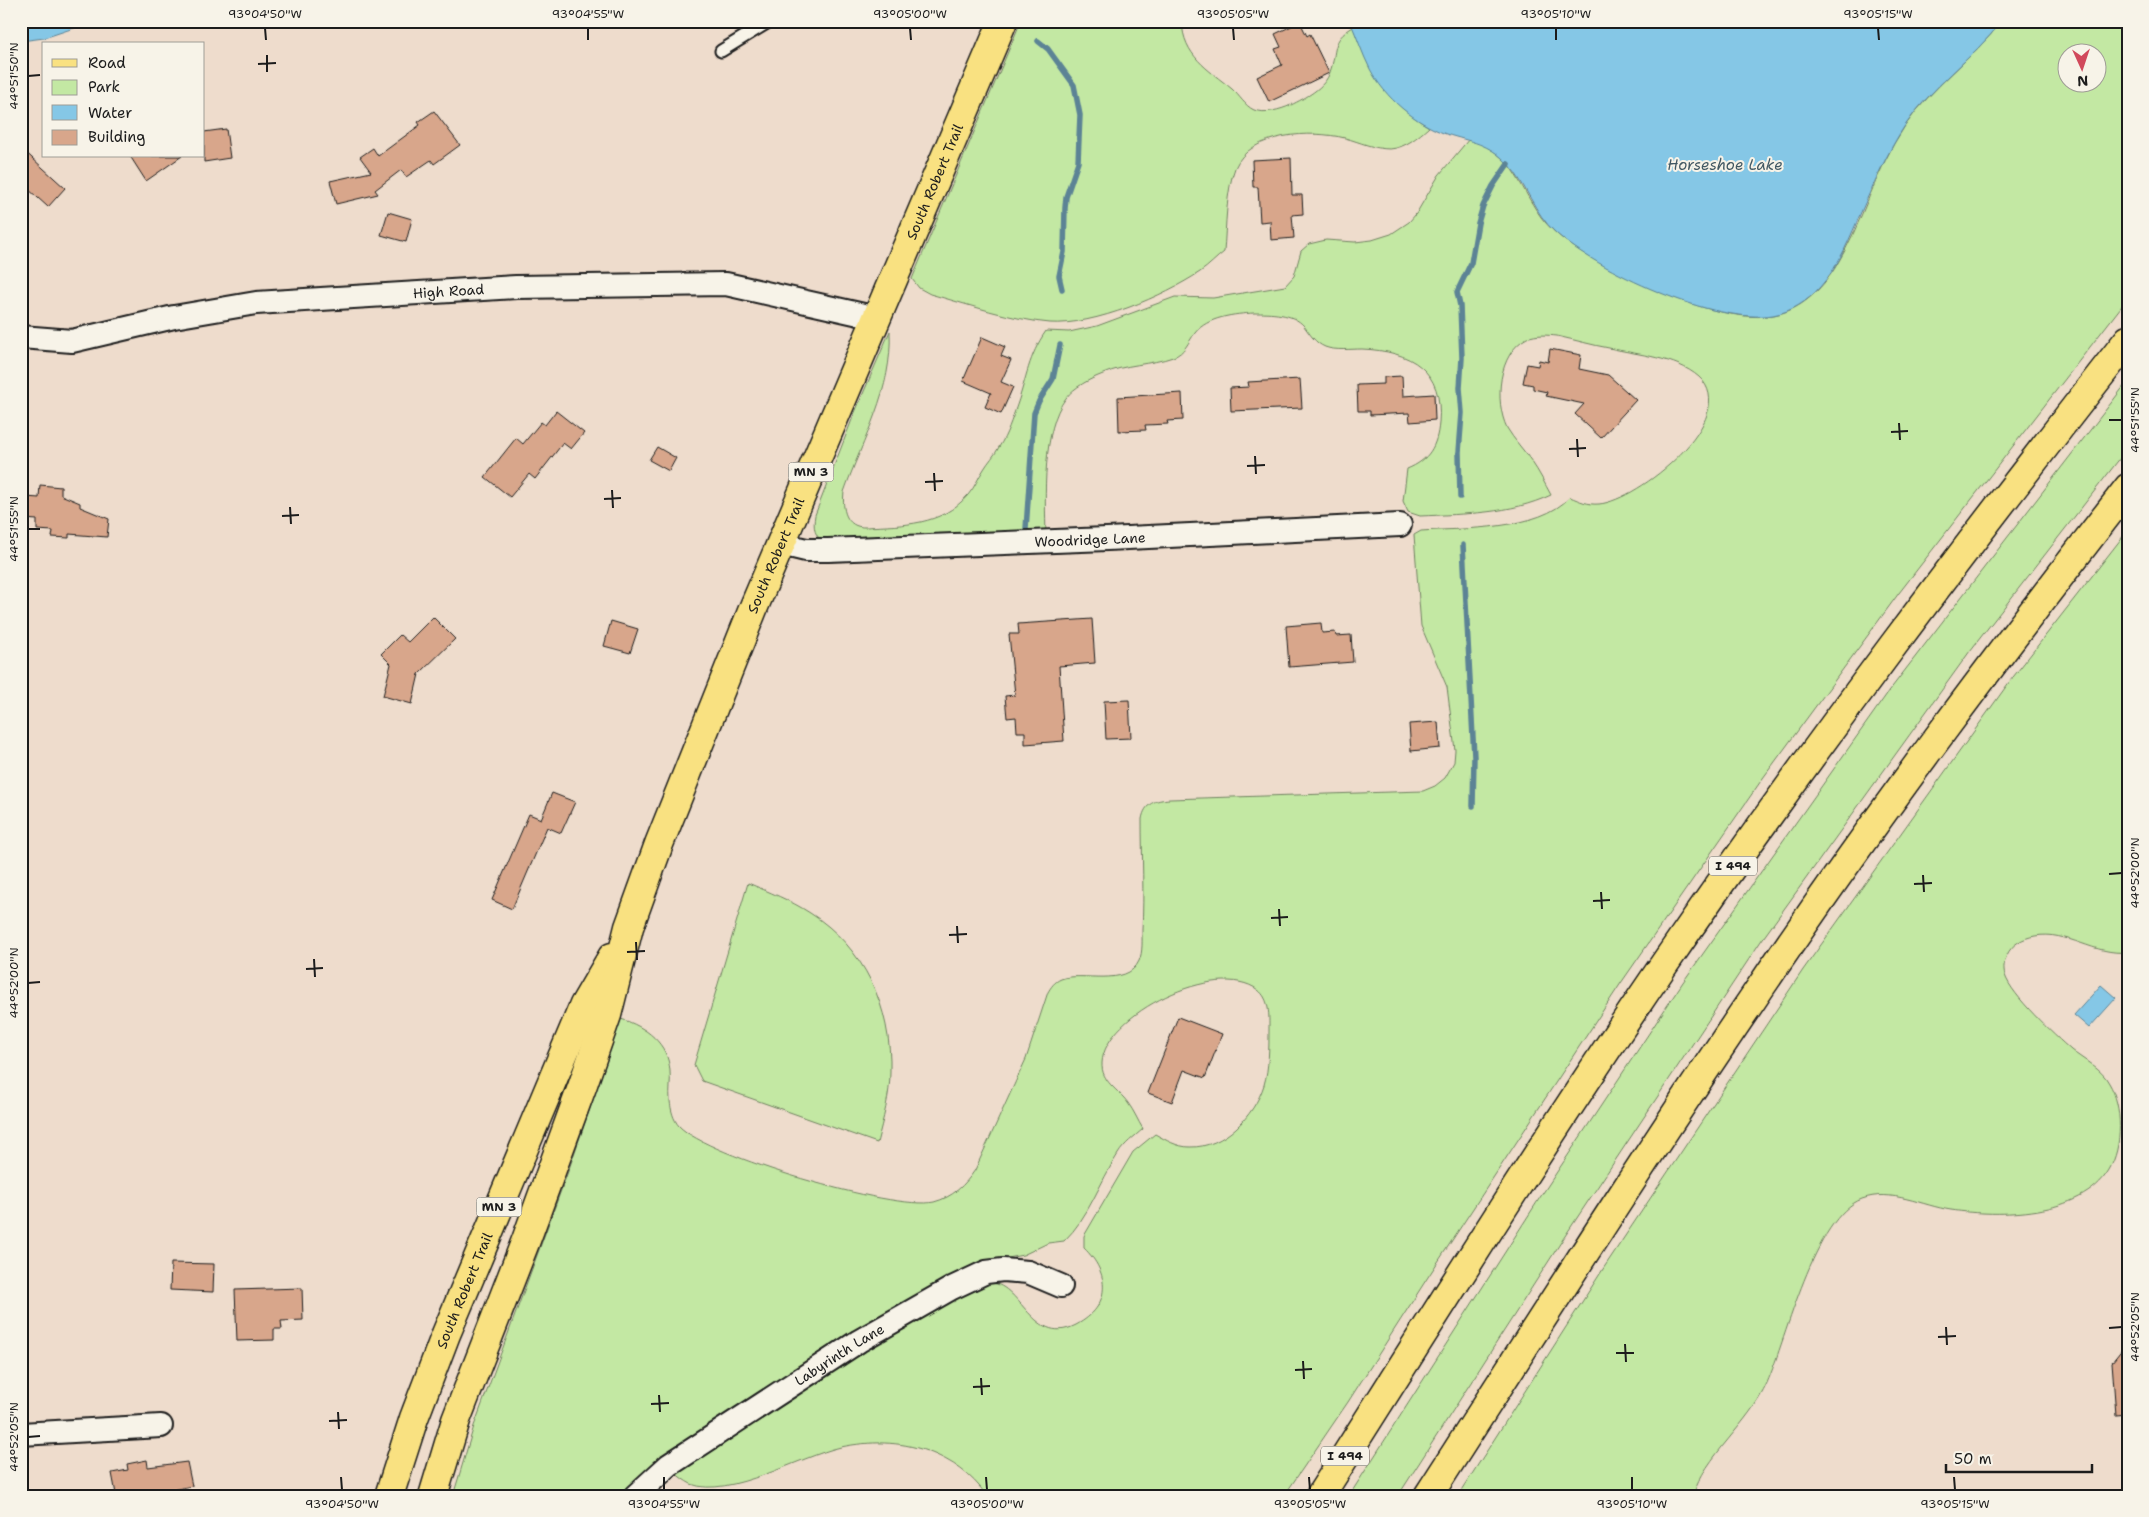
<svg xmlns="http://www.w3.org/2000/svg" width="2149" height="1517" font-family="'Shantell Sans',sans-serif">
  <rect width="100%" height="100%" fill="#eedccc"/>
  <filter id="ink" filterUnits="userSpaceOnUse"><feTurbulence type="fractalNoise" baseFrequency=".02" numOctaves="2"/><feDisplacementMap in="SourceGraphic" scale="10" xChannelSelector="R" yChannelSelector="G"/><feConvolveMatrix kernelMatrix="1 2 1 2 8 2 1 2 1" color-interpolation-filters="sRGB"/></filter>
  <g filter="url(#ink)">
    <!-- green -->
    <g fill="#c3e8a3" stroke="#708260" fill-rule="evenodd">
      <path d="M 1021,21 L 1182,21 C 1183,56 1208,69 1232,89 C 1239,95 1245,106 1254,110 C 1265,114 1280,110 1291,105 C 1305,98 1325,88 1330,72 C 1338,50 1330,41 1353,27 C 1371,73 1384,100 1429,127 C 1418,137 1405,148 1390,149 C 1374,149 1360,142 1345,138 C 1312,130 1250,132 1235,168 C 1226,190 1226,228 1224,252 C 1216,258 1209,266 1200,272 C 1164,296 1094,326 1050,323 C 1013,320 966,304 930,294 L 919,288 L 912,279 Z"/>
      <path d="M 2002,21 L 2128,21 L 2128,298 L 1899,593 L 1763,778 L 1621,983 L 1428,1277 L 1348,1402 L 1284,1496 L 987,1496 C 971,1474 953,1461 927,1451 C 899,1441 870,1441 841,1447 C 801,1456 728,1499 691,1484 C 685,1481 680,1477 675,1473 C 744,1428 812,1383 882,1340 C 907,1324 933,1309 960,1296 C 968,1292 976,1286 984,1284 C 1019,1274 1030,1349 1076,1325 C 1112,1306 1110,1273 1084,1248 L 1084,1236 L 1133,1152 L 1155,1134 C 1166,1140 1177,1147 1190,1147 C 1224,1148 1254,1116 1264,1085 C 1269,1068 1269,1047 1269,1029 C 1269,1016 1270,999 1258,990 C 1218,959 1104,1014 1102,1063 C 1101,1082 1118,1089 1128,1103 C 1134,1111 1138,1121 1143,1129 C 1134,1137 1124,1144 1118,1154 C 1099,1183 1089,1217 1064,1241 L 1048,1243 L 1023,1255 L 983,1263 L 630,1487 L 623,1496 L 453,1496 L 474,1426 L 570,1166 L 621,1019 C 646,1027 668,1043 670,1071 C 671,1081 669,1091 670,1101 C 671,1110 673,1119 679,1126 C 707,1156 893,1211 934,1202 C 953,1197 965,1185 975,1170 L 1026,1059 L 1048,992 C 1051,987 1054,982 1061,979 C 1081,971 1127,988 1139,961 C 1143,952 1142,940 1142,930 C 1144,893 1142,856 1142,819 C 1145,803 1155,800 1170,799 L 1423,791 L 1435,786 L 1445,778 L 1454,762 L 1455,750 L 1447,687 L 1421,626 L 1414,535 L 1421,531 C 1464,528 1539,531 1570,497 C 1580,501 1588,505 1599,504 C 1638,501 1743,417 1699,377 C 1676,357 1638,355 1609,348 C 1592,345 1575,340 1557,336 C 1547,335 1537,334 1527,338 C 1498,353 1494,401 1507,428 C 1514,440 1524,450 1532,462 C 1539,472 1545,484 1551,495 C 1511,514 1464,514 1420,516 L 1408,512 L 1403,501 L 1407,469 C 1429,460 1437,446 1439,423 C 1444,370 1411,351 1362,349 C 1351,349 1335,351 1325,347 C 1315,343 1310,334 1304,326 C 1293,313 1270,313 1254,313 C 1235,314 1207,317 1195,333 C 1188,342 1185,353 1173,357 C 1150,365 1125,364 1103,374 C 1090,379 1074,387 1066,398 C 1042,429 1045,497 1046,535 L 825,543 C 814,536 813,528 815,515 L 853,417 L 890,331 C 893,390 863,438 844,492 C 842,508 845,528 866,527 C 904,525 941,526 968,495 C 975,487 978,478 984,469 C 988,462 995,455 999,447 C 1007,435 1012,419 1017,405 C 1027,377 1028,357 1046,331 L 1069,332 L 1097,326 L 1175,297 L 1213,298 L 1285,286 L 1294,276 L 1301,251 L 1309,244 L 1326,240 L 1355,242 L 1372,240 L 1391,234 L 1409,222 L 1416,214 L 1439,175 L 1469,139 C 1515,155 1516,182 1541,217 C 1550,229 1562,239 1574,247 C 1619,277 1721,326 1774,315 C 1801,310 1821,290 1835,268 C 1863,223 1875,170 1905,126 C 1932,86 1973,59 2002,21 ZM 2066,52 L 2096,52 L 2096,82 L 2066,82 Z"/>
      <path d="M 2128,381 L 2128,448 L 1970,651 L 1761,941 L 1563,1239 L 1398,1496 L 1349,1496 L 1539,1199 L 1683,982 L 1889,691 Z"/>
      <path d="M 2128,530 L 2128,952 C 2095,956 2067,930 2035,936 C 2023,938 2012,944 2007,955 C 2004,962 2003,968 2005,975 C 2011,995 2055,1036 2071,1050 C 2083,1060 2102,1069 2109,1083 C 2123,1106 2123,1147 2109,1170 C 2081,1217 1998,1217 1951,1210 C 1923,1206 1891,1188 1862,1199 C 1814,1217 1787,1337 1767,1383 C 1750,1423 1704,1457 1693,1496 L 1458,1496 L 1605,1266 L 1803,970 L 2010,681 Z"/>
      <path d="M 748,883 C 769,892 790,900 810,913 C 864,947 892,1008 890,1072 C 890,1096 883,1119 877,1143 L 702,1081 L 694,1065 Z"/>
    </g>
    <!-- water -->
    <g fill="#85c7e6" stroke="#5b8395">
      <path d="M 21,21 L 95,21 L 44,38 L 21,41 Z"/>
      <path d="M 1350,21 L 2002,21 C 1972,60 1931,86 1904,127 C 1887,153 1875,181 1862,210 C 1850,237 1840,265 1820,287 C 1808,301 1791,312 1773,315 C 1715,325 1597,271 1555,232 C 1534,213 1527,185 1508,164 C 1489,143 1471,142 1446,134 C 1415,123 1385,98 1370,69 C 1362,53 1357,37 1350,21 Z"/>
      <path d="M 2101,985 L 2116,998 L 2089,1028 L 2074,1015 Z"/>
    </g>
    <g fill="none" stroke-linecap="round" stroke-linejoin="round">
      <!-- stream -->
      <g stroke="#5b8395" stroke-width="5.5">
        <path d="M 1038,41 L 1048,49 L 1074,85 L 1080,115 L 1078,162 L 1066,197 L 1065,208 L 1064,252 L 1059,276 L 1062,289"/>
        <path d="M 1460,497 L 1459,452 L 1462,413 L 1460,388 L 1462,358 L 1460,306 L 1457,292 L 1471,263 L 1478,223 L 1483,206 L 1493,186 L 1508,164"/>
        <path d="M 1026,529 L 1034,413 L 1039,401 L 1053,379 L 1060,345"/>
        <path d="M 1463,545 L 1474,757 L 1473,806"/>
      </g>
    </g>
    <!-- building -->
    <g fill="#d8a68b" stroke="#1c1c1c">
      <path d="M 1300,22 L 1307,36 L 1310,34 L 1329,73 L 1269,102 L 1257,77 L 1282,65 L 1275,49 L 1281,47 L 1275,34 Z"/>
      <path d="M 434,111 L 460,145 L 434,164 L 431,160 L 406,177 L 401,170 L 375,190 L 378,194 L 336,204 L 330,181 L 371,172 L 360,157 L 373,148 L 378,156 L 420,125 L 418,122 Z"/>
      <path d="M 226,129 L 230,158 L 204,162 L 204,132 Z"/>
      <path d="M 21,148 L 65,188 L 48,207 L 27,188 L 21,189 Z"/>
      <path d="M 130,156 L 182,156 L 146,181 Z"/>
      <path d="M 1291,158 L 1292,195 L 1302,195 L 1303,214 L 1292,215 L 1294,238 L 1271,240 L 1270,221 L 1260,222 L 1258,187 L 1253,187 L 1252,160 Z"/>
      <path d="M 388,212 L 412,219 L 406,242 L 381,235 Z"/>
      <path d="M 982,337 L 1005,347 L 1001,356 L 1011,360 L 1001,382 L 1013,387 L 1001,414 L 985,407 L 991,393 L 963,381 Z"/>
      <path d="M 1550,349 L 1581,355 L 1579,369 L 1608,375 L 1636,400 L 1601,438 L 1575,414 L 1584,404 L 1546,396 L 1547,392 L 1533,389 L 1533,385 L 1523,383 L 1527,364 L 1538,366 L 1539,360 L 1548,362 Z"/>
      <path d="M 1402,376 L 1403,396 L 1434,394 L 1435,420 L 1410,422 L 1409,413 L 1370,415 L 1370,411 L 1358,411 L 1357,385 L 1384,384 L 1384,377 Z"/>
      <path d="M 1300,379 L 1302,408 L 1231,411 L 1230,388 L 1249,387 L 1248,382 Z"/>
      <path d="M 1182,393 L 1183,420 L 1167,421 L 1168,424 L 1145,425 L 1146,430 L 1119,431 L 1118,397 Z"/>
      <path d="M 556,411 L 584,433 L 571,449 L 563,443 L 535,479 L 529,474 L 510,497 L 485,477 L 516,438 L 523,444 L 541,422 L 545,425 Z"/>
      <path d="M 657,447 L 676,458 L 669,471 L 649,460 Z"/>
      <path d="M 40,485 L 61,487 L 61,495 L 80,503 L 80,507 L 109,519 L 107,537 L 69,534 L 69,538 L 52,537 L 53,531 L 37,530 L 37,520 L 24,519 L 26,497 L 39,498 Z"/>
      <path d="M 433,617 L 455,639 L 419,674 L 412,704 L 383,696 L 391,664 L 381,654 L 400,635 L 408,642 Z"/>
      <path d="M 1092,619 L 1095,663 L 1059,666 L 1064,741 L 1025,744 L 1025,732 L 1017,732 L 1016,717 L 1007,718 L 1005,696 L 1015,695 L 1009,634 L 1019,634 L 1018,624 Z"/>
      <path d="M 611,621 L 638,629 L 630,653 L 604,646 Z"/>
      <path d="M 1321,623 L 1322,633 L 1335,632 L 1336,636 L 1351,635 L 1353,662 L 1289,667 L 1286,626 Z"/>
      <path d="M 1129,700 L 1131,738 L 1106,739 L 1104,701 Z"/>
      <path d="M 1438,722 L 1440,748 L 1411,751 L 1409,724 Z"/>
      <path d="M 552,793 L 575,802 L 561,833 L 547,827 L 512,909 L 492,900 L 529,814 L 541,819 Z"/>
      <path d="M 1178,1017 L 1222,1034 L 1205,1078 L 1184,1070 L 1172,1102 L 1148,1093 Z"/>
      <path d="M 171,1263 L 214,1264 L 213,1292 L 170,1290 Z"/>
      <path d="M 302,1288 L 303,1320 L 281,1321 L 282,1329 L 274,1329 L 274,1340 L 237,1341 L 235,1290 Z"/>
      <path d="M 2128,1342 L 2128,1414 L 2116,1415 L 2112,1362 Z"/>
      <path d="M 147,1460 L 148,1467 L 187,1462 L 192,1486 L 141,1496 L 131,1496 L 131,1492 L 116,1494 L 112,1473 L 128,1470 L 127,1464 Z"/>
    </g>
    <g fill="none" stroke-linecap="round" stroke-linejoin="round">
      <defs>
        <path id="service" d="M 721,51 L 770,21"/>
        <g id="minor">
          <path id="s1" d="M 21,337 L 72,341 L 174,317 L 256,303 L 516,287 L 726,284 L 877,318"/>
          <path id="s2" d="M 781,544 L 806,550 L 828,550 L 1107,539 L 1400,525"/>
          <path d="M 21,1434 L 161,1426"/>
          <path id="s3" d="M 635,1496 L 669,1465 L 859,1341 L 952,1288 L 986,1272 L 1003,1270 L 1028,1272 L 1061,1286"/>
        </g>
        <g id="primary">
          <path id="s4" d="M 389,1496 L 414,1418 L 446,1334 L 584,1005 L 612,957"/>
          <path id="s5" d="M 433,1496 L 456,1420 L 526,1240 L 582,1087 L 607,1015 L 629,927 L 659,844 L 753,609 L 1003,21"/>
        </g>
        <g id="motorway">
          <path d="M 1320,1496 C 1433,1318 1544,1140 1663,966 C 1810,751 1967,545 2128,340"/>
          <path d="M 1428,1496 C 1535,1330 1641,1163 1752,1000 C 1870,824 1998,655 2128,488"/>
        </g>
      </defs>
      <!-- service casing -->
      <use href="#service" stroke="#1c1c1c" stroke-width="15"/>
      <!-- minor casing -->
      <use href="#minor" stroke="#1c1c1c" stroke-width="26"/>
      <!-- primary casing -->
      <use href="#primary" stroke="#1c1c1c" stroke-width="31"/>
      <!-- motorway casing -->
      <use href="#motorway" stroke="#1c1c1c" stroke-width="31"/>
      <!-- service -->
      <use href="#service" stroke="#f7f3e8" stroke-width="11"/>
      <!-- minor -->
      <use href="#minor" stroke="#f7f3e8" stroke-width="22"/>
      <!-- primary -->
      <use href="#primary" stroke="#f9e181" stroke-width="28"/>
      <!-- motorway -->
      <use href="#motorway" stroke="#f9e181" stroke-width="28"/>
    </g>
  </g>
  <!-- ticks -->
  <path fill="none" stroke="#1c1c1c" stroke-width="2" d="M 265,28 L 266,40M 588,28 L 588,40M 910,28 L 911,40M 1233,28 L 1234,40M 1556,28 L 1556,40M 1878,28 L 1879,40M 267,55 L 267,72M 258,64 L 276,63M 28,76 L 40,75M 2109,420 L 2122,420M 1899,423 L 1900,440M 1891,432 L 1908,431M 1577,439 L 1578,457M 1569,449 L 1586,448M 1255,456 L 1256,474M 1247,466 L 1265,465M 934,473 L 935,491M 925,482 L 943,481M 612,490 L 613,508M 604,499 L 621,498M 290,507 L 291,524M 282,516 L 299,515M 28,529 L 40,529M 2109,874 L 2122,873M 1923,875 L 1924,892M 1914,884 L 1932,883M 1601,892 L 1602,909M 1593,901 L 1610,900M 1279,909 L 1280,926M 1271,918 L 1288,917M 957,926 L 958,943M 949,935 L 967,934M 636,942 L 637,960M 627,952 L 645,951M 314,959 L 315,977M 306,969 L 323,968M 28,983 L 40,982M 1946,1327 L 1947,1345M 2109,1328 L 2122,1327M 1938,1337 L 1956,1336M 1625,1344 L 1626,1362M 1616,1353 L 1634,1353M 1303,1361 L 1304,1379M 1295,1370 L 1312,1369M 981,1378 L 982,1395M 973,1387 L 990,1386M 659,1395 L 660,1412M 651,1404 L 669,1403M 338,1412 L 339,1429M 329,1421 L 347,1420M 28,1437 L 40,1436M 341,1477 L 342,1490M 664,1477 L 664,1490M 986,1477 L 987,1490M 1309,1477 L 1310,1490M 1632,1477 L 1632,1490M 1954,1477 L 1955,1490"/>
  <g text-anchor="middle" stroke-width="4" stroke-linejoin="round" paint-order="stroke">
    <!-- shield labels -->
    <g fill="#f7f3e8" stroke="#5e5c59" stroke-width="1">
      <rect x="788.5" y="462.5" width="45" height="19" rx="4"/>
      <rect x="1709" y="856.5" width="48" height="19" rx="4"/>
      <rect x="476.5" y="1197.5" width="45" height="19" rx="4"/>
      <rect x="1321" y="1446.5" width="48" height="19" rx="4"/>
    </g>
    <g font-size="12" font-weight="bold" fill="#1c1c1c">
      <text x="811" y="476">MN 3</text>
      <text x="1733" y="870">I 494</text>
      <text x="499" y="1211">MN 3</text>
      <text x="1345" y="1460">I 494</text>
    </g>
    <!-- street labels -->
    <g font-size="14" fill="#1c1c1c" stroke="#f7f3e8">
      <text dy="5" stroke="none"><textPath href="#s5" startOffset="1408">South Robert Trail</textPath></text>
      <text dy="5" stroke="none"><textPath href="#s1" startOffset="432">High Road</textPath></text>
      <text dy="5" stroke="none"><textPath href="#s2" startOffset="310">Woodridge Lane</textPath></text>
      <text dy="5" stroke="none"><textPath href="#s5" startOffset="1002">South Robert Trail</textPath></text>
      <text dy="5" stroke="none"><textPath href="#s4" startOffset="219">South Robert Trail</textPath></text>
      <text dy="5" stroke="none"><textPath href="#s3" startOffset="249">Labyrinth Lane</textPath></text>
    </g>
    <!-- water labels -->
    <g font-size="15" font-style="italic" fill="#415863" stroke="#f7f3e8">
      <text x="1725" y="170">Horseshoe Lake</text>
    </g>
  </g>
  <!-- margin -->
  <rect width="2149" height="1517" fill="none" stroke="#f7f3e8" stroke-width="55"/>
  <!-- legend -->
  <rect x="42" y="42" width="162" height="115" fill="#f7f3e8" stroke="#9f9d96"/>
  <rect x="52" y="59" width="25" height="8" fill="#f9e181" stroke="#9f9d96"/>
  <text x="88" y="68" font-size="15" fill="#1c1c1c">Road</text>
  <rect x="52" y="80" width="25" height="15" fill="#c3e8a3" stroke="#9f9d96"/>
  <text x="88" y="92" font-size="15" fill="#1c1c1c">Park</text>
  <rect x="52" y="105" width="25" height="15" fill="#85c7e6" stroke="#9f9d96"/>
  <text x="88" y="118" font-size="15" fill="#1c1c1c">Water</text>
  <rect x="52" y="130" width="25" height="15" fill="#d8a68b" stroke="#9f9d96"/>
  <text x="88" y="142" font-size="15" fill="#1c1c1c">Building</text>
  <!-- north arrow -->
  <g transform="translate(2082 68) rotate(177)"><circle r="24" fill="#f7f3e8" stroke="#9f9d96"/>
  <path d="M0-4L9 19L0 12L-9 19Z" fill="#d1495b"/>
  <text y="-8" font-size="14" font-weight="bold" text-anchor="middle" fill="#1c1c1c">N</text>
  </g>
  <!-- scale -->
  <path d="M1946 1464v8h146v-8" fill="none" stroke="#1c1c1c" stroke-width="2.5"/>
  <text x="1954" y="1464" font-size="15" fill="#1c1c1c" stroke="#f7f3e8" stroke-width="4" paint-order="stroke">50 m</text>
  <rect x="28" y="28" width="2094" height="1462" fill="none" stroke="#1c1c1c" stroke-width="2"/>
  <g font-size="12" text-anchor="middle" fill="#1c1c1c">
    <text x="265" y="18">93°04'50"W</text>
    <text x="588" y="18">93°04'55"W</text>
    <text x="910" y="18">93°05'00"W</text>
    <text x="1233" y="18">93°05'05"W</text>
    <text x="1556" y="18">93°05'10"W</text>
    <text x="1878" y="18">93°05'15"W</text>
    <text transform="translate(14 76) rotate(-90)" y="4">44°51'50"N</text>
    <text transform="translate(2135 420) rotate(-90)" y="4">44°51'55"N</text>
    <text transform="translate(14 529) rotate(-90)" y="4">44°51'55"N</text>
    <text transform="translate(2135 873) rotate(-90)" y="4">44°52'00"N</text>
    <text transform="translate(14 983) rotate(-90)" y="4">44°52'00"N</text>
    <text transform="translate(2135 1327) rotate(-90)" y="4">44°52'05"N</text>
    <text transform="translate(14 1437) rotate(-90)" y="4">44°52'05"N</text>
    <text x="342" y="1508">93°04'50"W</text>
    <text x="664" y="1508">93°04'55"W</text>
    <text x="987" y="1508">93°05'00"W</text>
    <text x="1310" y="1508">93°05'05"W</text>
    <text x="1632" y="1508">93°05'10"W</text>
    <text x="1955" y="1508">93°05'15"W</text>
  </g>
</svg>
